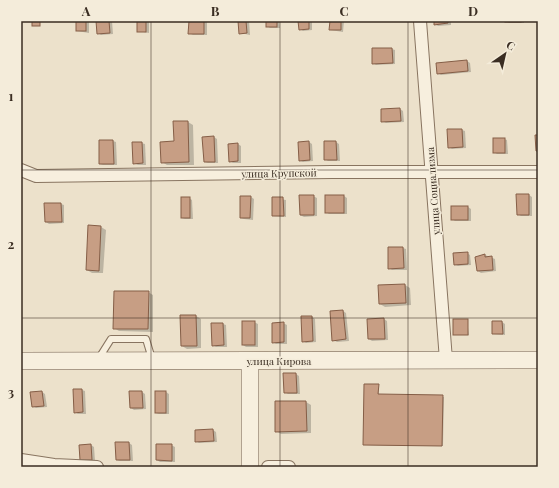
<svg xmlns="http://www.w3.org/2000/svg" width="559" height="488" font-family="'Playfair Display',serif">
  <rect width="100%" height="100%" fill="#ece1cb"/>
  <!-- shadow -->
  <g fill="#0003">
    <path d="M 77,21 L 89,21 L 89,33 L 77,31 Z"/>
    <path d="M 97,21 L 112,21 L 113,34 L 101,35 L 98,33 Z"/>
    <path d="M 138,21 L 149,21 L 149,33 L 138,31 Z"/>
    <path d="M 190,21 L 207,21 L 207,35 L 193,35 L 189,33 Z"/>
    <path d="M 239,21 L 249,21 L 250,35 L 240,33 Z"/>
    <path d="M 267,21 L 279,21 L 280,28 L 270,28 L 267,26 Z"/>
    <path d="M 299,21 L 312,21 L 312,30 L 303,31 L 300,29 Z"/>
    <path d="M 331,21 L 344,21 L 343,32 L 330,30 Z"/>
    <path d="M 435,21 L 451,21 L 451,25 L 438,26 L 435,24 Z"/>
    <path d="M 506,21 L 524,21 L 524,23 L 509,23 Z"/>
    <path d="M 392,49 L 395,50 L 395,64 L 376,65 L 373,63 Z"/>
    <path d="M 467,61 L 470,63 L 471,72 L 441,75 L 438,73 Z"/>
    <path d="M 400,109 L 403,111 L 404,122 L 386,123 L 382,121 L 382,110 Z"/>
    <path d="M 174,122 L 188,122 L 193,125 L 194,165 L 167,165 L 162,162 L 175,142 Z"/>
    <path d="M 462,130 L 465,131 L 466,148 L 452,149 L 449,147 Z"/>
    <path d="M 214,137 L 217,139 L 218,163 L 208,163 L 205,162 Z"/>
    <path d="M 504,139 L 507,140 L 508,154 L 497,154 L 494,152 Z"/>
    <path d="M 113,141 L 116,142 L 117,165 L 103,165 L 100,164 Z"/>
    <path d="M 309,142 L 312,144 L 313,161 L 303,162 L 299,160 Z"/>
    <path d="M 336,142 L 339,144 L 340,161 L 328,161 L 325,159 Z"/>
    <path d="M 141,143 L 145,144 L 146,165 L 138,165 L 134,163 Z"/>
    <path d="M 238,144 L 241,146 L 241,163 L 233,163 L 230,161 Z"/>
    <path d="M 529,195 L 532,197 L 532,216 L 521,216 L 518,214 Z"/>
    <path d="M 313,196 L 317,198 L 317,216 L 304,217 L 300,215 Z"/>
    <path d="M 344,196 L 347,198 L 347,214 L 329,214 L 326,212 Z"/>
    <path d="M 251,197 L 254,199 L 253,220 L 244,219 L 241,218 Z"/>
    <path d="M 189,198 L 192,200 L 193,219 L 185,219 L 182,218 Z"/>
    <path d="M 273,198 L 286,200 L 286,217 L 273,216 Z"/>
    <path d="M 45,204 L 61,204 L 64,205 L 64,223 L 49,224 L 46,222 Z"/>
    <path d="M 468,207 L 471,209 L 471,221 L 455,221 L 452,219 Z"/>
    <path d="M 101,227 L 106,230 L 103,273 L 92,273 L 87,270 Z"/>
    <path d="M 389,248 L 403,248 L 406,249 L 407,270 L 392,270 L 389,268 Z"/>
    <path d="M 467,253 L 470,255 L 471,265 L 458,266 L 454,264 Z"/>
    <path d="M 485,255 L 495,259 L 496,271 L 481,273 L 478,271 Z"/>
    <path d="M 405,285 L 410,288 L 411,305 L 385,307 L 380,304 Z"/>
    <path d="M 148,292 L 153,295 L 153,332 L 119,331 L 114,328 Z"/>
    <path d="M 343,311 L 346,313 L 349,341 L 337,342 L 333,340 Z"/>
    <path d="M 196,316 L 201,319 L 201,348 L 187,349 L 182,346 Z"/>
    <path d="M 312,317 L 315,319 L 316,342 L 306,343 L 303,341 Z"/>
    <path d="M 384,319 L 387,321 L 388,340 L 372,341 L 369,339 Z"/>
    <path d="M 467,320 L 469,335 L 454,335 Z"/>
    <path d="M 254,322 L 258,324 L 258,347 L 246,347 L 243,345 Z"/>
    <path d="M 502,322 L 505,324 L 505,335 L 493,334 Z"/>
    <path d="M 283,323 L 287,325 L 287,344 L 276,344 L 273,342 Z"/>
    <path d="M 212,324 L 223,324 L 226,325 L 227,347 L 216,347 L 213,345 Z"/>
    <path d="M 296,374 L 299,376 L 300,394 L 288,394 L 285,392 Z"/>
    <path d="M 378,385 L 379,395 L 444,397 L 443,446 L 365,445 Z"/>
    <path d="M 82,390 L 85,391 L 86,414 L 78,414 L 75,412 Z"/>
    <path d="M 42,392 L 45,394 L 47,407 L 36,408 L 33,406 Z"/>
    <path d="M 130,392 L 142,392 L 145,394 L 146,409 L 134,410 L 131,408 Z"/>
    <path d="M 166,392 L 169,394 L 169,414 L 159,414 L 156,413 Z"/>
    <path d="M 306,402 L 311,405 L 311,433 L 281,434 L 276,431 Z"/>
    <path d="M 213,430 L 216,432 L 217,442 L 199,443 L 196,441 Z"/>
    <path d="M 129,443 L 132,445 L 133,461 L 120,461 L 117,460 Z"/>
    <path d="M 91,445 L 94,447 L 95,461 L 81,459 L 80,446 Z"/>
    <path d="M 171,445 L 175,447 L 175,462 L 160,462 L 157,460 Z"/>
  </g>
  <!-- building -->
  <g fill="#c79e84" stroke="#855e47">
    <rect x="32" y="21" width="8" height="5"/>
    <rect x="76" y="21" width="10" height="10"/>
    <path d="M 96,21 L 109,21 L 110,33 L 97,34 Z"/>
    <rect x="137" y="21" width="9" height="11"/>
    <path d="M 189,21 L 204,21 L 204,34 L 188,34 Z"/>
    <path d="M 238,21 L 246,21 L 247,33 L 239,34 Z"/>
    <rect x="266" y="21" width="11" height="6"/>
    <path d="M 298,21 L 309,21 L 309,29 L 299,30 Z"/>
    <path d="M 330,21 L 341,21 L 341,30 L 329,30 Z"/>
    <path d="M 434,21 L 448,21 L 448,23 L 434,25 Z"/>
    <rect x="505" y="21" width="16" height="1"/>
    <path d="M 372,48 L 392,48 L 393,63 L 372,64 Z"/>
    <path d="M 467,60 L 468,71 L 437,74 L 436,63 Z"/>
    <path d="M 400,108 L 401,121 L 381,122 L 381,109 Z"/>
    <path d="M 173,121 L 188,121 L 189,162 L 161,163 L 160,142 L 174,141 Z"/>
    <path d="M 447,129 L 462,129 L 463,147 L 448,148 Z"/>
    <path d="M 535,135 L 538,135 L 538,151 L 536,151 Z"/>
    <path d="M 214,136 L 215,162 L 204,162 L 202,137 Z"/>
    <rect x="493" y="138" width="12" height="15"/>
    <path d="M 99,140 L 113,140 L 114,164 L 99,164 Z"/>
    <path d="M 309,141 L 310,160 L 299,161 L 298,142 Z"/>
    <path d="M 324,141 L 336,141 L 337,160 L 324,160 Z"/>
    <path d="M 132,142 L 142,142 L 143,163 L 133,164 Z"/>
    <path d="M 238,143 L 238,161 L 229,162 L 228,144 Z"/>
    <path d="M 516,194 L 529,194 L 529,215 L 517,215 Z"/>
    <path d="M 299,195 L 314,195 L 314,215 L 300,215 Z"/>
    <rect x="325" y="195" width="19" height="18"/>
    <path d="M 240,196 L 251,196 L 250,218 L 240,218 Z"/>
    <rect x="181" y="197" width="9" height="21"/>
    <path d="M 272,197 L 283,197 L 284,216 L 272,216 Z"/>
    <path d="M 44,203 L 61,203 L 62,222 L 45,222 Z"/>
    <rect x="451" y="206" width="17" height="14"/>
    <path d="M 88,225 L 101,226 L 99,271 L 86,270 Z"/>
    <path d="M 388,247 L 403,247 L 404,268 L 388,269 Z"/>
    <path d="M 468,252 L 468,264 L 454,265 L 453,253 Z"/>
    <path d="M 485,254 L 485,257 L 492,256 L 493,270 L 477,271 L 475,257 Z"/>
    <path d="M 405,284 L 406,303 L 379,304 L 378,285 Z"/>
    <path d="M 114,291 L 149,291 L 148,329 L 113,329 Z"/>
    <path d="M 343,310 L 346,339 L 332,341 L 330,311 Z"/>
    <path d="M 180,315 L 196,315 L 197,346 L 181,346 Z"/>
    <path d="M 301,316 L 312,316 L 313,341 L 302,342 Z"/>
    <path d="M 384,318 L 385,339 L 368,339 L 367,319 Z"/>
    <rect x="453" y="319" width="15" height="16"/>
    <rect x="242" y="321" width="13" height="24"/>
    <path d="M 492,321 L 502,321 L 503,334 L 492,334 Z"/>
    <path d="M 284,322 L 284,342 L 272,343 L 272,323 Z"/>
    <path d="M 211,323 L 223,323 L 224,345 L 212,346 Z"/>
    <path d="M 283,373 L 296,373 L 297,393 L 284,393 Z"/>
    <path d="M 364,384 L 379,384 L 378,394 L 443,395 L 442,446 L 363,445 Z"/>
    <path d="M 73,389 L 82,389 L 83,412 L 74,413 Z"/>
    <path d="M 42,391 L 44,406 L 32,407 L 30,392 Z"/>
    <path d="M 129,391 L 142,391 L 143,408 L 130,408 Z"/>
    <rect x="155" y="391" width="11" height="22"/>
    <path d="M 275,401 L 306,401 L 307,431 L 275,432 Z"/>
    <path d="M 213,429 L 214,441 L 195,442 L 195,430 Z"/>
    <path d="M 115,442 L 129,442 L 130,460 L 116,460 Z"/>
    <path d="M 91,444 L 92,460 L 80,460 L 79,445 Z"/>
    <path d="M 156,444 L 172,444 L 172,461 L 156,460 Z"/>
  </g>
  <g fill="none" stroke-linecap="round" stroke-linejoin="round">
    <defs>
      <path id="lane" d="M 99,358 L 111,339 L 146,339 L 152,359"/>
      <g id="street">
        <path d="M 420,21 L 446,360"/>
        <path d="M 21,170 L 36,176 L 332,172 L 538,172"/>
        <path d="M 21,460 L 54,465 L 97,467"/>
        <path d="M 268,467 L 289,467"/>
      </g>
      <g id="secondary">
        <path d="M 21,361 L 538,360"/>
        <path d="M 250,361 L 250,467"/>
      </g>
    </defs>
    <!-- lane casing -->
    <use href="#lane" stroke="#887460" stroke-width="8"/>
    <!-- street casing -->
    <use href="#street" stroke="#887460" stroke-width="14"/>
    <!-- secondary casing -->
    <use href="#secondary" stroke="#6a5543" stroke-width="18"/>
    <!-- lane -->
    <use href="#lane" stroke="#f7efde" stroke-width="6"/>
    <!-- street -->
    <use href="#street" stroke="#f7efde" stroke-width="12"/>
    <!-- secondary -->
    <use href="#secondary" stroke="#f7efde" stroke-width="17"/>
  </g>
  <!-- grid -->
  <path fill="none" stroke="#3a2d22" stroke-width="1" stroke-opacity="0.55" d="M 151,21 L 151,467M 280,21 L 280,467M 408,21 L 408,467M 21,170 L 538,170M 21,318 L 538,318"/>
  <g text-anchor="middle" stroke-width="3" stroke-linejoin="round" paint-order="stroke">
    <!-- street labels -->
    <g font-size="10" fill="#3a2d22" stroke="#f4ecda">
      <text transform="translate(279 173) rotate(-1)" y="4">улица Крупской</text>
      <text transform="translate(433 191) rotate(-94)" y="4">улица Социализма</text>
      <text x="279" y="365">улица Кирова</text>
    </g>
  </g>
  <!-- border -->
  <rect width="559" height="488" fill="none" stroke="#f4ecda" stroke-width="44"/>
  <!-- north arrow -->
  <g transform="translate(505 54) rotate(34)" stroke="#f4ecda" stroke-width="3" paint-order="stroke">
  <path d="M0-3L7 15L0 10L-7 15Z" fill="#3a2d22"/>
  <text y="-6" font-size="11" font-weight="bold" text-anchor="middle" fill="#3a2d22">С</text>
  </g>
  <rect x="22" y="22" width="515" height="444" fill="none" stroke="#3a2d22" stroke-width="1.5"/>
  <g font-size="13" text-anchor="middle" font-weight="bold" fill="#3a2d22">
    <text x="86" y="16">A</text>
    <text x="215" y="16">B</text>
    <text x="344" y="16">C</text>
    <text x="473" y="16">D</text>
    <text x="11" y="101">1</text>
    <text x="11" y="249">2</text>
    <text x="11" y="397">3</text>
  </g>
</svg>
